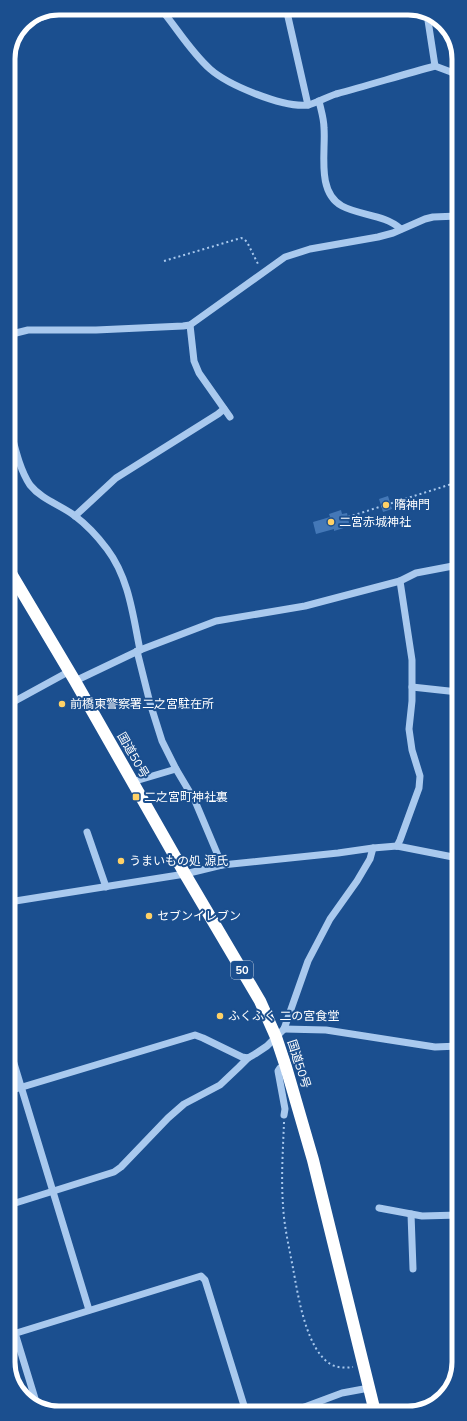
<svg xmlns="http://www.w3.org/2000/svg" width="467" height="1421" font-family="Mulish,'Noto Sans JP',sans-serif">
  <rect width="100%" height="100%" fill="#1b4f8f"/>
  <!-- building -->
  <g fill="#4478b7">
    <path d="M 388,496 L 392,509 L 383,512 L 379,499 Z"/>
    <path d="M 341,510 L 342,514 L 347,513 L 349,523 L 346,524 L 347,527 L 334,531 L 334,529 L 316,534 L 313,522 L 330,517 L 329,514 Z"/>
  </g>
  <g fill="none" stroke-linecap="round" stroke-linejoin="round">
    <!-- path -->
    <g stroke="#a9c9ee" stroke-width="2" stroke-dasharray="2 3" stroke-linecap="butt">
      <path d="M 164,261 L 241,238 L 244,239 L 247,242 L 259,266"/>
      <path d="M 348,517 L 458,482"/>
      <path d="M 284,1122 C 283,1149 281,1177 283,1205 C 284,1226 289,1247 293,1268 C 298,1295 306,1351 332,1365 C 339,1368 346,1368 353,1367"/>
    </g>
    <!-- minor -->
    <g stroke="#a9c9ee" stroke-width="7">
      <path d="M 160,8 C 177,28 190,51 210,69 C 228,85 283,108 308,105 C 317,103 326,97 336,94 C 369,85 402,75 435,66 L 451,72 L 457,76"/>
      <path d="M 286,8 L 308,105"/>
      <path d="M 427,14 L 435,66"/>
      <path d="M 21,26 L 64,8"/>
      <path d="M 319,101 C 321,110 324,119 324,128 C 326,151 316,192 342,206 C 361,216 384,214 401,229"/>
      <path d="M 190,325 L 194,361 L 199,373 L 230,417"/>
      <path d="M 8,335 L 28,330 L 96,330 L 183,326 L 190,325 L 285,257 L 310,249 L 378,237 L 393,233 L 425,219 L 433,217 L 458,216"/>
      <path d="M 9,425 C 14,443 19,469 30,485 C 42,500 61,505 75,516 C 87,525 98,537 107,549 C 129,578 133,616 140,650"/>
      <path d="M 75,516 L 116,478 L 218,414 L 224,409"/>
      <path d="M 137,651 L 150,703 L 162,741 L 176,769 L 195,801 L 222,865"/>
      <path d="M 75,681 L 140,650 L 216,621 L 305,606 L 400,581 L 416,573 L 458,565"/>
      <path d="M 412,687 L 458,692"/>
      <path d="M 9,703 L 15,701 L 68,672"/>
      <path d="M 132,782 L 176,769"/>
      <path d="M 87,832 L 106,887"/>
      <path d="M 397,846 L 400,840 L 419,788 L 420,776 L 412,750 L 409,729 L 412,701 L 412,660 L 400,581"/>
      <path d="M 9,902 L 185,874 L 222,865 L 338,853 L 373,848 L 397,846 L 458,858"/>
      <path d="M 284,1029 L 326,1030 L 435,1047 L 459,1046"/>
      <path d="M 9,1047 L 89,1310"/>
      <path d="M 9,1091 L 195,1035 L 203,1038 L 242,1057 L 248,1058 L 255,1054 L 267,1046 L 284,1029 L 308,961 L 330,919 L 357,881 L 370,859 L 373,848"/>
      <path d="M 284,1115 L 285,1109 L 278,1071 L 280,1068 L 286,1067"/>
      <path d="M 9,1205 L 114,1172 L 121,1167 L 168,1118 L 184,1104 L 220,1085 L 239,1067 L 248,1058"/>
      <path d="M 379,1208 L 422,1216 L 459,1215"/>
      <path d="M 411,1214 L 413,1269"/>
      <path d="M 15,1333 L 37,1405"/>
      <path d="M 10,1335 L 201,1276 L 205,1280 L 246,1412"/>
      <path d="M 291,1412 L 342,1393 L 369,1388"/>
    </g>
    <!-- highway -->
    <path stroke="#fff" stroke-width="12" d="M 9,570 L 75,681 L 185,874 L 260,1001 L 276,1037 L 286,1067 L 313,1160 L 375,1412"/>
  </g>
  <!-- markers -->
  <g fill="#ffd166" stroke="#1b4f8f" stroke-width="1.5">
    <circle cx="386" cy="505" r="4"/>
    <circle cx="331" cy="522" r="4"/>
    <circle cx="62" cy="704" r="4"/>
    <rect x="132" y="793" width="8" height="8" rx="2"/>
    <circle cx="121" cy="861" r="4"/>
    <circle cx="149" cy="916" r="4"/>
    <circle cx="220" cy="1016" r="4"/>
  </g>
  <g text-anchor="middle" stroke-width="4" stroke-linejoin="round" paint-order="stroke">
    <!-- shield labels -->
    <rect fill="#1b4f8f" stroke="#bbcadd" stroke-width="1" x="231" y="961" width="22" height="18" rx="3"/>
    <g font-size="11" font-weight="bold" fill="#fff">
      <text x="242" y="974">50</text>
    </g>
    <!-- poi labels -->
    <g font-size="12" fill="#fff" stroke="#1b4f8f" text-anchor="start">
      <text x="394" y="509">隋神門</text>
      <text x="339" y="526">二宮赤城神社</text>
      <text x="70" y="708">前橋東警察署二之宮駐在所</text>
      <text x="144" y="801">二之宮町神社裏</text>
      <text x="129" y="865">うまいもの処 源氏</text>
      <text x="157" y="920">セブンイレブン</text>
      <text x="228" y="1020">ふくふく 二の宮食堂</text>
    </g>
    <!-- street labels -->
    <g font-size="12" fill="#fff" stroke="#1b4f8f">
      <text transform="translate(133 755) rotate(60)" y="4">国道50号</text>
      <text transform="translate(299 1064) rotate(72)" y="4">国道50号</text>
    </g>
  </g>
  <!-- crop -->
  <path d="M0 0H467V1421H0ZM59 15H408A44 44 0 0 1 452 59V1362A44 44 0 0 1 408 1406H59A44 44 0 0 1 15 1362V59A44 44 0 0 1 59 15Z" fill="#1b4f8f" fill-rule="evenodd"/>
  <path fill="none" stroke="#fff" stroke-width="5" d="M59 15H408A44 44 0 0 1 452 59V1362A44 44 0 0 1 408 1406H59A44 44 0 0 1 15 1362V59A44 44 0 0 1 59 15Z"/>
</svg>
